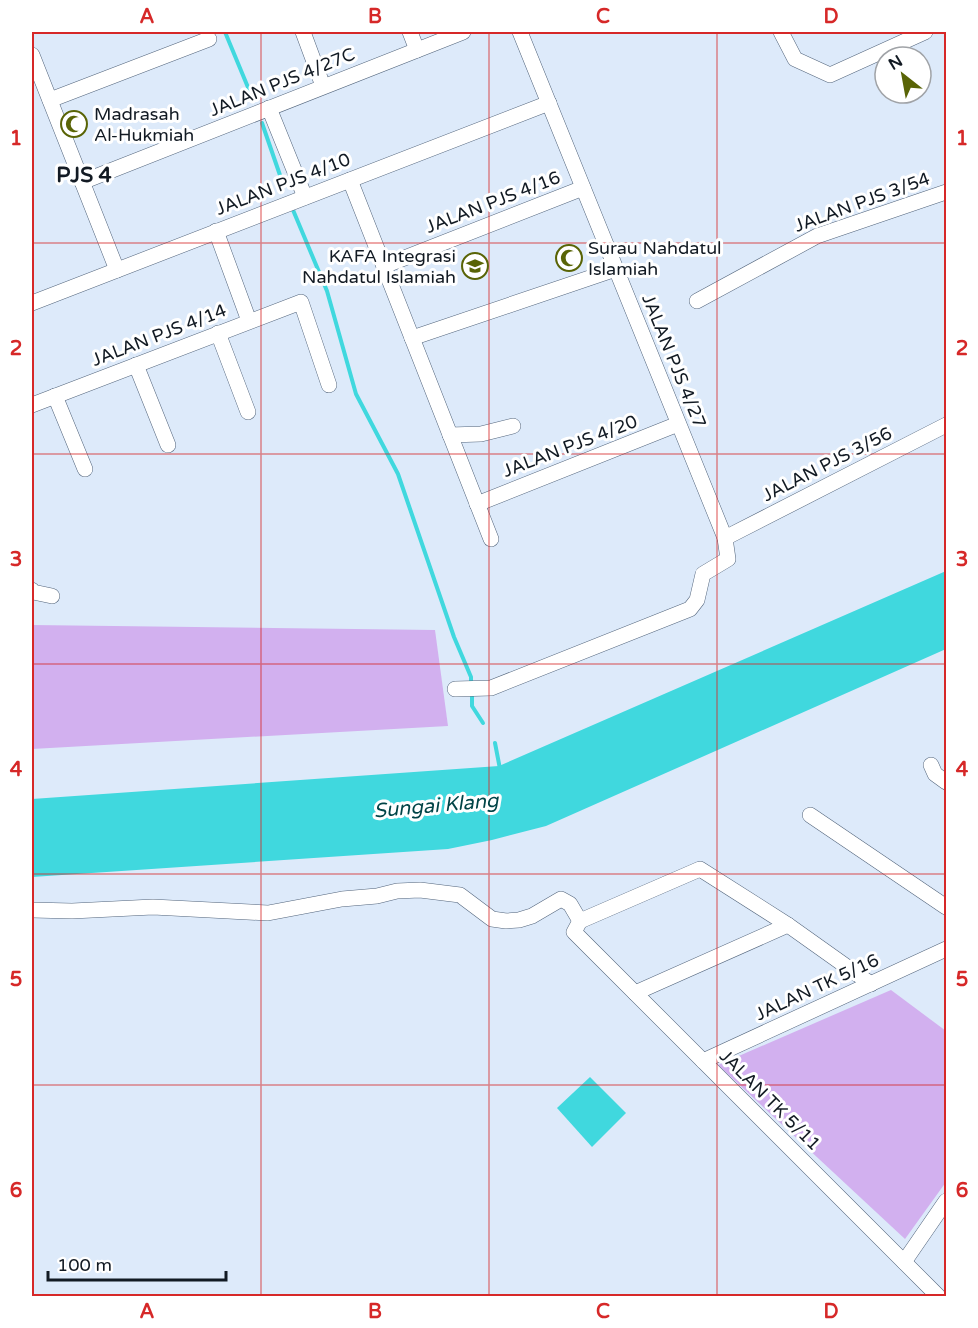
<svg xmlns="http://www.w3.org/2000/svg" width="978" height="1328" font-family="'Varela Round',sans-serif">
  <rect width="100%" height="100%" fill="#ddeafa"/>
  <!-- green -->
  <g fill="#d2b0ef">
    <path d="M 32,625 L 435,630 L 448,726 L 32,749 Z"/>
    <path d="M 891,990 L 946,1031 L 946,1182 L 905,1239 L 718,1065 Z"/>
  </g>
  <!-- water -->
  <g fill="#40d8de">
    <path d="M 946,571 L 946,649 L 546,826 L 492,840 L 448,849 L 32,877 L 32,799 L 499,766 Z"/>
    <path d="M 590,1077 L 626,1113 L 592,1147 L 557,1108 Z"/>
  </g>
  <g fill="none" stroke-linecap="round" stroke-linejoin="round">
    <!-- stream -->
    <g stroke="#40d8de" stroke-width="4">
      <path d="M 225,32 L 252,97"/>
      <path d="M 262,123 L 282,181"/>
      <path d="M 293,210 L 327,291 L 356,394 L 398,474 L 454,637 L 471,677 L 471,685"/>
      <path d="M 472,692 L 472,706 L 483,723"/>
      <path d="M 495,743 L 500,769"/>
    </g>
    <defs>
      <g id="minor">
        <path d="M 303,32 L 323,86"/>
        <path d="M 410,32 L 417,50"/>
        <path d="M 781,32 L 795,59 L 830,75 L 925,32"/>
        <path d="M 32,55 L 117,270"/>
        <path d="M 50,100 L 209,39"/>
        <path d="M 269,108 L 305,197"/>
        <path d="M 350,180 L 491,539"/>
        <path d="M 82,182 L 463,32"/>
        <path d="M 216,231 L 249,321"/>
        <path d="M 384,266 L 583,188"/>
        <path d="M 697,301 L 817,236 L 946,192"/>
        <path d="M 32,303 L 549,103"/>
        <path d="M 218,333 L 248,412"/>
        <path d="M 412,338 L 616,269"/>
        <path d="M 136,365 L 168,445"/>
        <path d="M 55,396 L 85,469"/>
        <path d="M 32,405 L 301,302 L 329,385"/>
        <path d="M 450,435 L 481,434 L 513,426"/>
        <path d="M 477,504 L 678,424"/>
        <path d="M 725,538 L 946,425"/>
        <path d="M 32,590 L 33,592 L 52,596"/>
        <path d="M 455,689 L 491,688 L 690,609 L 697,600 L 703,574 L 728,559 L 725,538 L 520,32"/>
        <path d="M 931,765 L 935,774 L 946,782"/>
        <path d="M 810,815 L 946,907"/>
        <path d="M 32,910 L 72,911 L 153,907 L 268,913 L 342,899 L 377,896 L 397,891 L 420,890 L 460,895 L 492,919 L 506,921 L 519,920 L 532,916 L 561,899 L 570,904 L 580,921"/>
        <path d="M 871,984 L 788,925 L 700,869 L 580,921 L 574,932 L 938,1296"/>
        <path d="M 635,993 L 788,925"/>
        <path d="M 703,1061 L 946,949"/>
        <path d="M 904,1262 L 946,1201"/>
      </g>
    </defs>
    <!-- minor casing -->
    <use href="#minor" stroke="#53657c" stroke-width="16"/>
    <!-- minor -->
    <use href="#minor" stroke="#fff" stroke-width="15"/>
  </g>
  <!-- grid -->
  <path fill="none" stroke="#d62828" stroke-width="1.5" stroke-opacity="0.55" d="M 261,32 L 261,1296M 489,32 L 489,1296M 717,32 L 717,1296M 32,243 L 946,243M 32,454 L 946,454M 32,664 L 946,664M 32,874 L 946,874M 32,1085 L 946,1085"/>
  <!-- icons -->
  <defs>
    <symbol id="mosque-ring" viewBox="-11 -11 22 22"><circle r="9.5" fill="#fff" stroke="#596406" stroke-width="1.5"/><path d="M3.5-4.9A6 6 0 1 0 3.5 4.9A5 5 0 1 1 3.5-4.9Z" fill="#596406"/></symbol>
    <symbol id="school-ring" viewBox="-11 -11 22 22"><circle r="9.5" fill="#fff" stroke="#596406" stroke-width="1.5"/><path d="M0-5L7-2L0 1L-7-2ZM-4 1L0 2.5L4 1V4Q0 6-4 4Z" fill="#596406"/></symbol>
  </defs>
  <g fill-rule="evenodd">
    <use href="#mosque-ring" x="59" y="109" width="30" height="30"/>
    <use href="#mosque-ring" x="554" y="243" width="30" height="30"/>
    <use href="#school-ring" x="460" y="251" width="30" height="30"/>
  </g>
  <g text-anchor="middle" stroke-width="6" stroke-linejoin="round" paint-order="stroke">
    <!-- street labels -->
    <g font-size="18" fill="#121a23" stroke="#fff">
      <text transform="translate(282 82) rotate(-22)" y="6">JALAN PJS 4/27C</text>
      <text transform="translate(283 184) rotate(-21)" y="6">JALAN PJS 4/10</text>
      <text transform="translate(493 202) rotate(-21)" y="6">JALAN PJS 4/16</text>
      <text transform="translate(862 202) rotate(-20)" y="6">JALAN PJS 3/54</text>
      <text transform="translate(159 335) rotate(-21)" y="6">JALAN PJS 4/14</text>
      <text transform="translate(674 361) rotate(68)" y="6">JALAN PJS 4/27</text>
      <text transform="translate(570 446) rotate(-21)" y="6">JALAN PJS 4/20</text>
      <text transform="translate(827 464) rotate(-27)" y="6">JALAN PJS 3/56</text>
      <text transform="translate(817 987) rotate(-25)" y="6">JALAN TK 5/16</text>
      <text transform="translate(770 1100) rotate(45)" y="6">JALAN TK 5/11</text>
    </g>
    <!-- poi labels -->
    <g font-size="18" fill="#121a23" stroke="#fff" text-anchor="start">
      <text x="94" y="120">Madrasah<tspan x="94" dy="21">Al-Hukmiah</tspan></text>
      <text x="588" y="254">Surau Nahdatul<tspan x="588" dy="21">Islamiah</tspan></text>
      <text x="456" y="262" text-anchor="end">KAFA Integrasi<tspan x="456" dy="21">Nahdatul Islamiah</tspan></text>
    </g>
    <!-- water labels -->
    <g font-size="20" font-style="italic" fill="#004447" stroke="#fff">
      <text transform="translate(436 805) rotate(-5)" y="7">Sungai Klang</text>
    </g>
    <!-- quarter labels -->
    <g font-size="21" font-weight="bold" fill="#121a23" stroke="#fff">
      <text x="84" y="182">PJS 4</text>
    </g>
  </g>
  <!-- border -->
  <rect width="978" height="1328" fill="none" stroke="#ffffff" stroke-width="66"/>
  <!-- north arrow -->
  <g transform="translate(903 75) rotate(329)"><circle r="28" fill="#ffffff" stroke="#a0a3a7" stroke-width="1.5"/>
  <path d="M0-4.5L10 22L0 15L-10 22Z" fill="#596406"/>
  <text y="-9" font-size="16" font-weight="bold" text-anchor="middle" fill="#121a23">N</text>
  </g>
  <!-- scale -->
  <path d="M48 1271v9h178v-9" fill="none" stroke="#121a23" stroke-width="3"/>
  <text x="57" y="1271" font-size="18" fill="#121a23" stroke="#ffffff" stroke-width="4.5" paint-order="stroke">100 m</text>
  <rect x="33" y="33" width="912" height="1262" fill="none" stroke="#d62828" stroke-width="2"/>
  <g font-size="20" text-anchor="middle" font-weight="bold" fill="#d62828">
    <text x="147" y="23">A</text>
    <text x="375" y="23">B</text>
    <text x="603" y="23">C</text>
    <text x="831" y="23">D</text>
    <text x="16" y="145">1</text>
    <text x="962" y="145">1</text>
    <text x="16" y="355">2</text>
    <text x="962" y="355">2</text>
    <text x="16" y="566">3</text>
    <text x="962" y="566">3</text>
    <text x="16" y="776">4</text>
    <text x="962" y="776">4</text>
    <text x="16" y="986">5</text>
    <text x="962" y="986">5</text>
    <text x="16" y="1197">6</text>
    <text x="962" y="1197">6</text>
    <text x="147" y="1318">A</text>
    <text x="375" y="1318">B</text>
    <text x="603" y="1318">C</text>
    <text x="831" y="1318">D</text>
  </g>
</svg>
